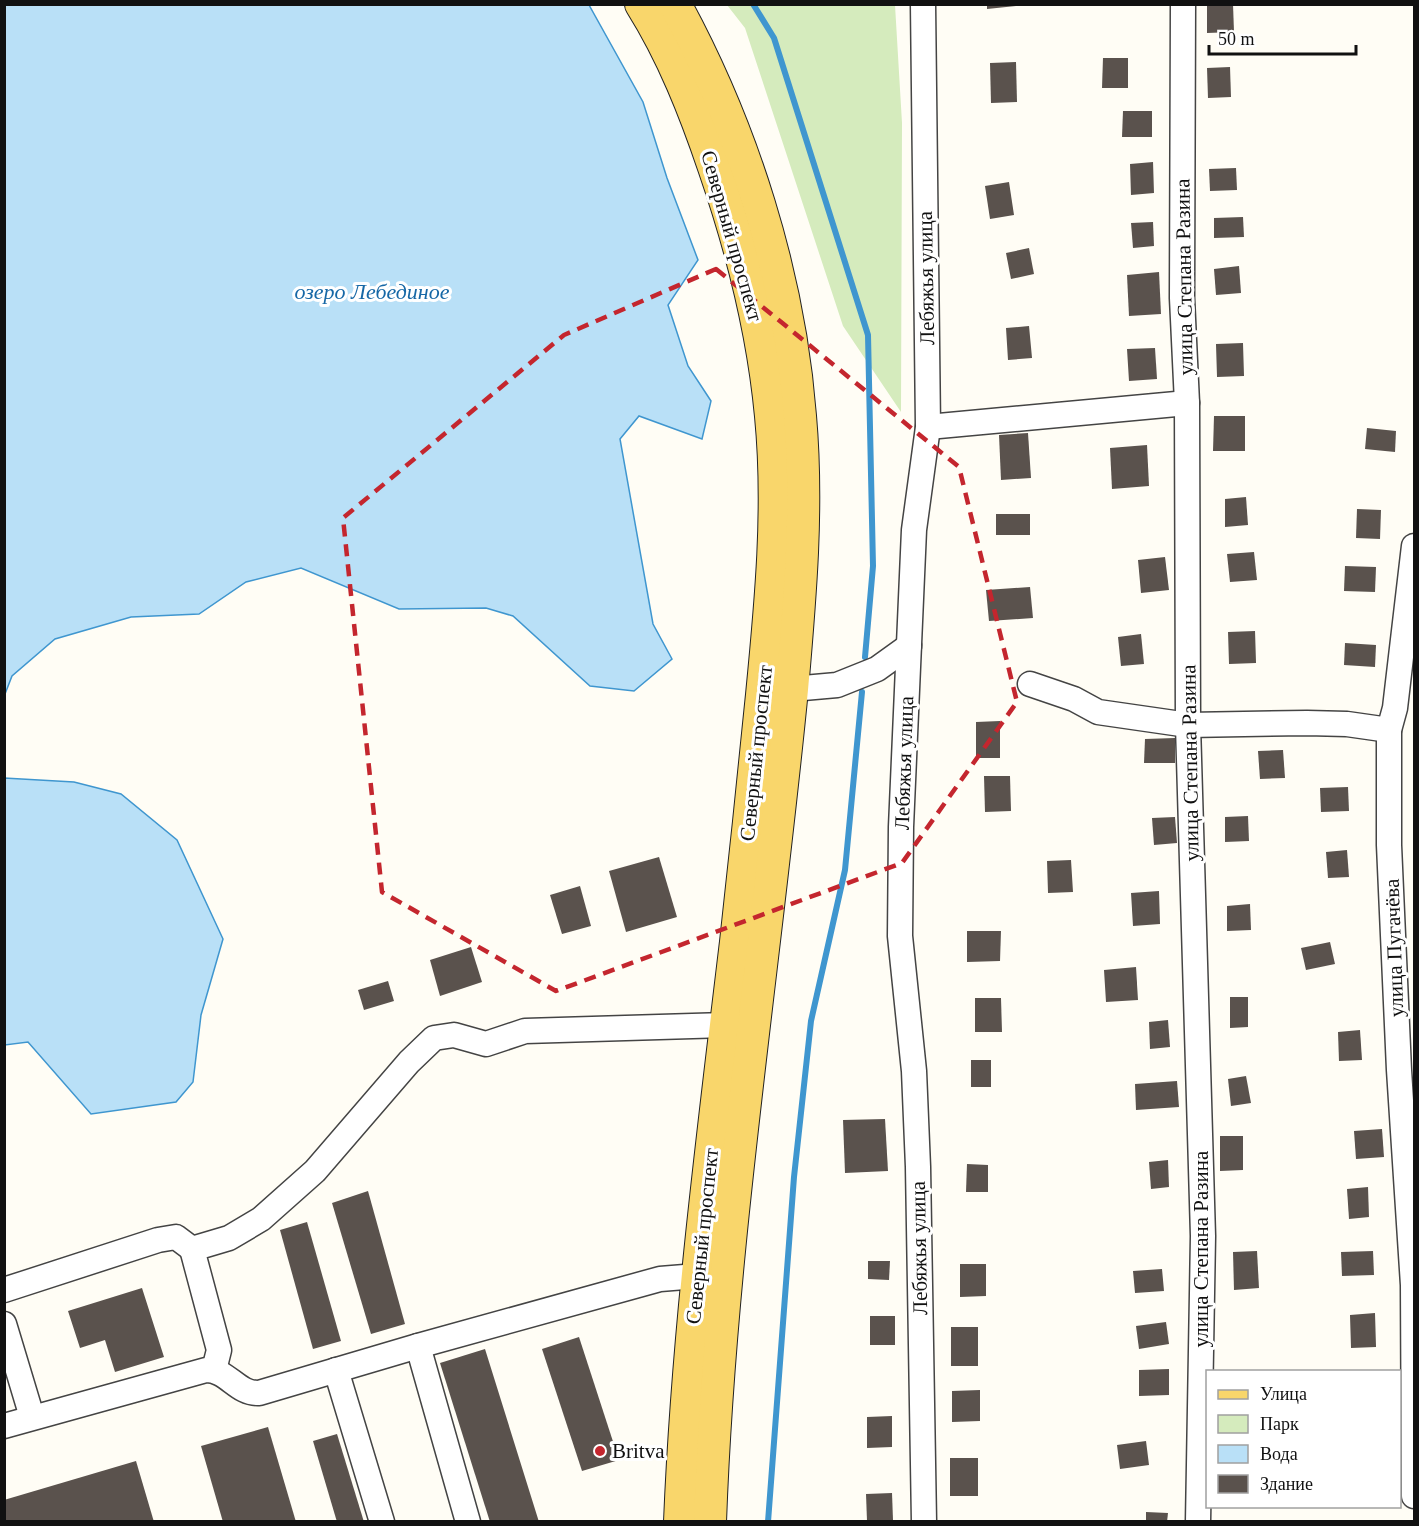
<svg xmlns="http://www.w3.org/2000/svg" width="1419" height="1526" font-family="'Times New Roman',serif">
  <rect width="100%" height="100%" fill="#fffdf5"/>
  <!-- green -->
  <path fill="#d5ebbd" d="M 727,5 L 895,5 L 902,123 L 901,412 L 843,326 L 745,28 Z"/>
  <!-- water -->
  <g fill="#b9e0f7" stroke="#3f96cf" stroke-width="1.5">
    <path d="M 5,4 L 589,5 L 643,102 L 667,178 L 698,260 L 668,305 L 688,366 L 711,401 L 702,439 L 639,416 L 620,439 L 653,624 L 672,659 L 634,691 L 590,686 L 513,616 L 486,608 L 399,609 L 301,568 L 246,582 L 199,614 L 131,617 L 55,639 L 12,676 L 5,694 Z"/>
    <path d="M 4,778 L 74,782 L 121,794 L 177,840 L 223,939 L 201,1015 L 193,1082 L 176,1102 L 91,1114 L 28,1042 L 5,1045 Z"/>
  </g>
  <g fill="none" stroke-linecap="round" stroke-linejoin="round">
    <!-- stream -->
    <g stroke="#3f96cf" stroke-width="6">
      <path d="M 753,4 L 774,38 L 868,335 L 873,566 L 865,657"/>
      <path d="M 768,1522 L 794,1177 L 811,1021 L 845,870 L 862,692"/>
    </g>
  </g>
  <!-- building -->
  <g fill="#5a524d">
    <path d="M 987,4 L 1016,4 L 1016,6 L 987,9 Z"/>
    <path d="M 1207,4 L 1233,4 L 1234,32 L 1207,33 Z"/>
    <path d="M 1103,58 L 1128,58 L 1128,88 L 1102,88 Z"/>
    <path d="M 1016,62 L 1017,102 L 991,103 L 990,63 Z"/>
    <path d="M 1230,67 L 1231,97 L 1208,98 L 1207,68 Z"/>
    <path d="M 1123,111 L 1152,111 L 1152,137 L 1122,137 Z"/>
    <path d="M 1153,162 L 1154,193 L 1131,195 L 1130,164 Z"/>
    <path d="M 1236,168 L 1237,190 L 1210,191 L 1209,169 Z"/>
    <path d="M 1009,182 L 1014,215 L 990,219 L 985,186 Z"/>
    <path d="M 1243,217 L 1244,237 L 1214,238 L 1214,218 Z"/>
    <path d="M 1153,222 L 1154,246 L 1133,248 L 1131,223 Z"/>
    <path d="M 1029,248 L 1034,274 L 1011,279 L 1006,253 Z"/>
    <path d="M 1239,266 L 1241,293 L 1216,295 L 1214,269 Z"/>
    <path d="M 1159,272 L 1161,314 L 1129,316 L 1127,275 Z"/>
    <path d="M 1029,326 L 1032,358 L 1008,360 L 1006,328 Z"/>
    <path d="M 1243,343 L 1244,376 L 1217,377 L 1216,344 Z"/>
    <path d="M 1155,348 L 1157,379 L 1129,381 L 1127,349 Z"/>
    <path d="M 1214,416 L 1245,416 L 1245,451 L 1213,451 Z"/>
    <path d="M 1367,428 L 1396,431 L 1395,452 L 1365,449 Z"/>
    <path d="M 1028,433 L 1031,478 L 1001,480 L 999,435 Z"/>
    <path d="M 1147,445 L 1149,486 L 1112,489 L 1110,448 Z"/>
    <path d="M 1246,497 L 1248,525 L 1225,527 L 1225,499 Z"/>
    <path d="M 1357,509 L 1381,510 L 1380,539 L 1356,538 Z"/>
    <rect x="996" y="514" width="34" height="21"/>
    <path d="M 1254,552 L 1257,580 L 1230,582 L 1227,554 Z"/>
    <path d="M 1165,557 L 1169,590 L 1141,593 L 1138,560 Z"/>
    <path d="M 1345,566 L 1376,567 L 1375,592 L 1344,591 Z"/>
    <path d="M 1030,587 L 1033,618 L 989,621 L 986,590 Z"/>
    <path d="M 1255,631 L 1256,663 L 1229,664 L 1228,632 Z"/>
    <path d="M 1141,634 L 1144,664 L 1121,666 L 1118,637 Z"/>
    <path d="M 1345,643 L 1376,645 L 1375,667 L 1344,665 Z"/>
    <path d="M 1000,721 L 1000,758 L 976,758 L 976,722 Z"/>
    <path d="M 1175,738 L 1175,763 L 1144,763 L 1145,739 Z"/>
    <path d="M 1283,750 L 1285,778 L 1260,779 L 1258,751 Z"/>
    <path d="M 984,776 L 1010,776 L 1011,811 L 985,812 Z"/>
    <path d="M 1348,787 L 1349,811 L 1321,812 L 1320,788 Z"/>
    <path d="M 1248,816 L 1249,841 L 1225,842 L 1225,817 Z"/>
    <path d="M 1175,817 L 1177,843 L 1154,845 L 1152,818 Z"/>
    <path d="M 1347,850 L 1349,877 L 1328,878 L 1326,852 Z"/>
    <path d="M 659,857 L 677,917 L 626,932 L 609,871 Z"/>
    <path d="M 1071,860 L 1073,892 L 1048,893 L 1047,861 Z"/>
    <path d="M 580,886 L 591,926 L 562,934 L 550,895 Z"/>
    <path d="M 1159,891 L 1160,924 L 1133,926 L 1131,893 Z"/>
    <path d="M 1250,904 L 1251,930 L 1227,931 L 1227,906 Z"/>
    <path d="M 967,931 L 1001,931 L 1000,961 L 967,962 Z"/>
    <path d="M 1330,942 L 1335,964 L 1306,970 L 1301,948 Z"/>
    <path d="M 471,947 L 482,982 L 440,996 L 430,960 Z"/>
    <path d="M 1136,967 L 1138,1000 L 1106,1002 L 1104,970 Z"/>
    <path d="M 388,981 L 394,1001 L 364,1010 L 358,990 Z"/>
    <path d="M 1230,997 L 1248,997 L 1248,1027 L 1230,1028 Z"/>
    <path d="M 975,998 L 1001,998 L 1002,1032 L 975,1032 Z"/>
    <path d="M 1168,1020 L 1170,1047 L 1150,1049 L 1149,1022 Z"/>
    <path d="M 1360,1030 L 1362,1060 L 1339,1061 L 1338,1032 Z"/>
    <rect x="971" y="1060" width="20" height="27"/>
    <path d="M 1246,1076 L 1251,1103 L 1231,1106 L 1228,1079 Z"/>
    <path d="M 1177,1081 L 1179,1107 L 1136,1110 L 1135,1084 Z"/>
    <path d="M 885,1119 L 888,1171 L 845,1173 L 843,1120 Z"/>
    <path d="M 1382,1129 L 1384,1157 L 1356,1159 L 1354,1131 Z"/>
    <path d="M 1220,1136 L 1243,1136 L 1243,1170 L 1220,1171 Z"/>
    <path d="M 1168,1160 L 1169,1187 L 1151,1189 L 1149,1162 Z"/>
    <path d="M 967,1164 L 988,1165 L 988,1192 L 966,1192 Z"/>
    <path d="M 1368,1187 L 1369,1217 L 1349,1219 L 1347,1189 Z"/>
    <path d="M 368,1191 L 405,1324 L 371,1334 L 332,1203 Z"/>
    <path d="M 307,1222 L 341,1341 L 313,1349 L 280,1230 Z"/>
    <path d="M 1257,1251 L 1259,1288 L 1234,1290 L 1233,1252 Z"/>
    <path d="M 1373,1251 L 1374,1275 L 1342,1276 L 1341,1252 Z"/>
    <path d="M 868,1261 L 890,1261 L 889,1280 L 868,1279 Z"/>
    <path d="M 960,1264 L 986,1264 L 986,1296 L 960,1297 Z"/>
    <path d="M 1162,1269 L 1164,1291 L 1135,1293 L 1133,1271 Z"/>
    <path d="M 142,1288 L 164,1357 L 115,1372 L 105,1340 L 80,1348 L 68,1311 Z"/>
    <path d="M 1375,1313 L 1376,1347 L 1351,1348 L 1350,1315 Z"/>
    <rect x="870" y="1316" width="25" height="29"/>
    <path d="M 1166,1322 L 1169,1344 L 1139,1349 L 1136,1326 Z"/>
    <rect x="951" y="1327" width="27" height="39"/>
    <path d="M 579,1337 L 619,1460 L 582,1471 L 542,1349 Z"/>
    <path d="M 485,1349 L 539,1522 L 490,1522 L 440,1363 Z"/>
    <path d="M 1169,1369 L 1169,1395 L 1139,1396 L 1139,1370 Z"/>
    <path d="M 980,1390 L 980,1421 L 952,1422 L 952,1391 Z"/>
    <path d="M 892,1416 L 892,1447 L 867,1448 L 867,1417 Z"/>
    <path d="M 268,1427 L 296,1522 L 223,1522 L 201,1446 Z"/>
    <path d="M 337,1434 L 364,1522 L 337,1522 L 313,1441 Z"/>
    <path d="M 1146,1441 L 1149,1465 L 1120,1469 L 1117,1445 Z"/>
    <rect x="950" y="1458" width="28" height="38"/>
    <path d="M 136,1461 L 154,1522 L 4,1522 L 4,1500 Z"/>
    <path d="M 892,1493 L 893,1520 L 867,1521 L 866,1494 Z"/>
    <path d="M 1146,1512 L 1168,1513 L 1167,1522 L 1146,1522 Z"/>
  </g>
  <g fill="none" stroke-linecap="round" stroke-linejoin="round">
    <defs>
      <g id="minor">
        <path d="M 923,4 L 928,427 L 914,530 L 901,827 L 900,936 L 914,1071 L 918,1167 L 924,1522"/>
        <path d="M 1183,4 L 1182,298 L 1187,403 L 1188,725 L 1203,1236 L 1198,1522"/>
        <path d="M 928,427 L 1187,403"/>
        <path d="M 1414,546 L 1395,708 L 1389,730 L 1389,845 L 1399,1070 L 1413,1285 L 1414,1496"/>
        <path d="M 1030,684 L 1074,699 L 1098,712 L 1188,725 L 1307,723 L 1347,724 L 1389,730"/>
        <path d="M 792,689 L 837,685 L 877,669 L 909,646"/>
        <path d="M 4,1290 L 158,1240 L 176,1237 L 192,1249"/>
        <path d="M 4,1324 L 32,1417"/>
        <path d="M 418,1346 L 468,1522"/>
        <path d="M 214,1370 L 219,1350 L 192,1249 L 229,1238 L 261,1219 L 315,1171 L 409,1062 L 434,1038 L 454,1035 L 486,1044 L 525,1031 L 726,1025"/>
        <path d="M 336,1370 L 382,1522"/>
        <path d="M 4,1426 L 206,1370 C 228,1370 237,1394 259,1393 L 418,1346 L 660,1279 L 697,1276"/>
      </g>
      <g id="major">
        <path d="M 641,4 C 673,55 695,111 714,167 C 742,248 763,330 771,416 C 780,508 771,603 762,695 C 754,777 745,860 736,942 C 713,1135 688,1327 680,1522"/>
        <path d="M 675,4 C 743,129 789,274 800,416 C 808,507 800,598 792,689 C 765,966 720,1243 710,1522"/>
      </g>
    </defs>
    <!-- minor casing -->
    <use href="#minor" stroke="#444" stroke-width="27"/>
    <!-- major casing -->
    <use href="#major" stroke="#222" stroke-width="34"/>
    <!-- minor -->
    <use href="#minor" stroke="#fff" stroke-width="24"/>
    <!-- major -->
    <use href="#major" stroke="#f9d66b" stroke-width="32"/>
  </g>
  <!-- marked area -->
  <path fill="none" stroke="#c4262e" stroke-width="4.5" stroke-dasharray="12 8" stroke-linejoin="round" d="M 716,269 L 959,467 L 1017,702 L 902,863 L 556,991 L 382,892 L 343,518 L 564,335 Z"/>
  <!-- markers -->
  <circle fill="#c4262e" stroke="#fff" stroke-width="2" cx="600" cy="1451" r="6"/>
  <g text-anchor="middle" stroke-width="6" stroke-linejoin="round" paint-order="stroke">
    <!-- street labels -->
    <g font-size="21" fill="#111" stroke="#fff">
      <text transform="translate(732 236) rotate(74)" y="7">Северный проспект</text>
      <text transform="translate(1184 277) rotate(-91)" y="7">улица Степана Разина</text>
      <text transform="translate(926 278) rotate(-91)" y="7">Лебяжья улица</text>
      <text transform="translate(756 753) rotate(-84)" y="7">Северный проспект</text>
      <text transform="translate(904 763) rotate(-88)" y="7">Лебяжья улица</text>
      <text transform="translate(1190 763) rotate(-91)" y="7">улица Степана Разина</text>
      <text transform="translate(1394 948) rotate(-92)" y="7">улица Пугачёва</text>
      <text transform="translate(702 1236) rotate(-84)" y="7">Северный проспект</text>
      <text transform="translate(919 1248) rotate(-91)" y="7">Лебяжья улица</text>
      <text transform="translate(1201 1249) rotate(-90)" y="7">улица Степана Разина</text>
    </g>
    <!-- poi labels -->
    <g font-size="21" fill="#111" stroke="#fff" text-anchor="start">
      <text x="612" y="1458">Britva</text>
    </g>
    <!-- water labels -->
    <g font-size="22" font-style="italic" fill="#1768a6" stroke="#fff">
      <text x="372" y="299">озеро Лебединое</text>
    </g>
  </g>
  <!-- border -->
  <rect width="1419" height="1526" fill="none" stroke="#111111" stroke-width="12"/>
  <!-- legend -->
  <rect x="1206" y="1370" width="195" height="138" fill="#ffffff" stroke="#a0a0a0" stroke-width="1.5"/>
  <rect x="1218" y="1390" width="30" height="9" fill="#f9d66b" stroke="#a0a0a0" stroke-width="1.5"/>
  <text x="1260" y="1400" font-size="18" fill="#111111">Улица</text>
  <rect x="1218" y="1415" width="30" height="18" fill="#d5ebbd" stroke="#a0a0a0" stroke-width="1.5"/>
  <text x="1260" y="1430" font-size="18" fill="#111111">Парк</text>
  <rect x="1218" y="1445" width="30" height="18" fill="#b9e0f7" stroke="#a0a0a0" stroke-width="1.5"/>
  <text x="1260" y="1460" font-size="18" fill="#111111">Вода</text>
  <rect x="1218" y="1475" width="30" height="18" fill="#5a524d" stroke="#a0a0a0" stroke-width="1.5"/>
  <text x="1260" y="1490" font-size="18" fill="#111111">Здание</text>
  <!-- scale -->
  <path d="M1209 45v9h147v-9" fill="none" stroke="#111111" stroke-width="3"/>
  <text x="1218" y="45" font-size="18" fill="#111111" stroke="#ffffff" stroke-width="4.5" paint-order="stroke">50 m</text>
</svg>
